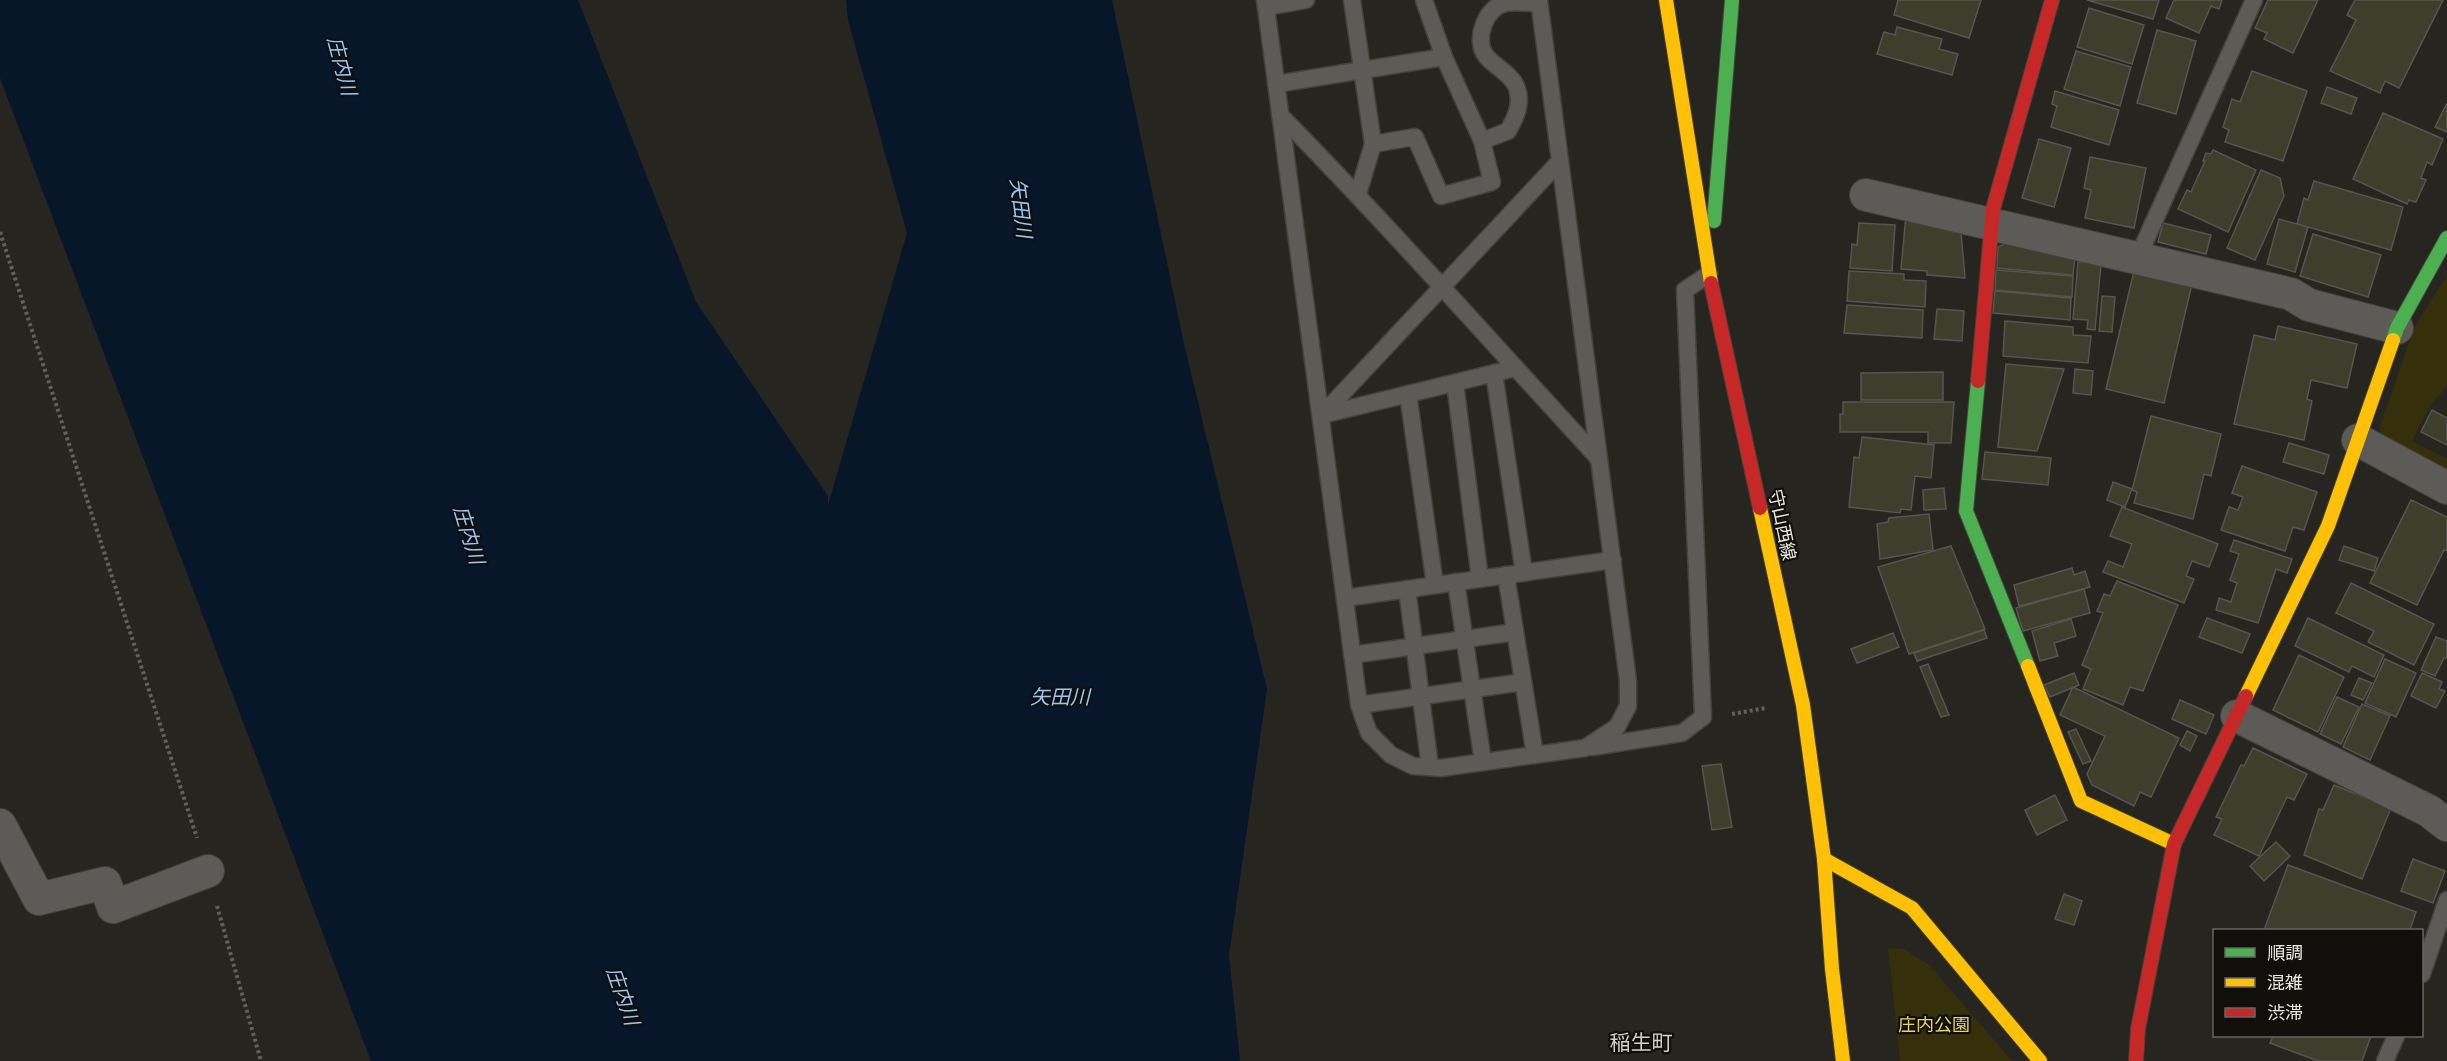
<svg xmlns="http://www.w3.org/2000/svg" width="2447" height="1061" font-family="Karla,'Noto Sans JP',sans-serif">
  <rect width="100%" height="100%" fill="#262520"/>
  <!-- green -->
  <g fill="#35300b">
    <path d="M 2447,275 L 2447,386 L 2430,406 L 2412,441 L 2447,459 L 2447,475 L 2384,443 L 2379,430 L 2414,328 Z"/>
    <path d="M 1888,948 L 1904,949 L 1929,965 L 2012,1061 L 1900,1061 Z"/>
  </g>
  <!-- water -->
  <path fill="#071628" d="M 0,0 L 578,0 L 696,302 L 828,496 L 828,505 L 907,233 L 848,20 L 846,0 L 1112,0 L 1184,344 L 1267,689 L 1229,955 L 1240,1061 L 371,1061 L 0,78 Z"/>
  <!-- building -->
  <g fill="#3f3d2b" stroke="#555551" stroke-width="1.5">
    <path d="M 1898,0 L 1981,0 L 1969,38 L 1894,15 Z"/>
    <path d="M 2087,0 L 2159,0 L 2153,19 Z"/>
    <path d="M 2174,0 L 2222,0 L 2219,9 L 2211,6 L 2199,33 L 2166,18 Z"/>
    <path d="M 2268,0 L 2318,0 L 2293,53 L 2264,39 L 2267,33 L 2255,28 Z"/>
    <path d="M 2355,0 L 2443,0 L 2399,88 L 2385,81 L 2380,93 L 2330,71 L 2356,20 L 2347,15 Z"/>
    <path d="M 2089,8 L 2144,25 L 2132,64 L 2077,47 Z"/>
    <path d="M 1897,27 L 1942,39 L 1939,49 L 1958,54 L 1952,75 L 1877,54 L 1884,32 L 1895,35 Z"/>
    <path d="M 2157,30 L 2196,41 L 2176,114 L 2137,103 Z"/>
    <path d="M 2076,51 L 2131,67 L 2120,106 L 2064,89 Z"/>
    <path d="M 2252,71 L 2307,91 L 2283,161 L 2225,142 L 2229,130 L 2223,127 L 2232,99 L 2240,102 Z"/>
    <path d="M 2327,87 L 2357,98 L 2351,114 L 2321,103 Z"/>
    <path d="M 2055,91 L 2119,110 L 2109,145 L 2051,127 L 2057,106 L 2052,104 Z"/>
    <path d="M 2447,103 L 2447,132 L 2435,127 Z"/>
    <path d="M 2383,113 L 2443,139 L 2432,165 L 2427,162 L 2421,178 L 2426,180 L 2416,202 L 2409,200 L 2407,204 L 2353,179 Z"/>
    <path d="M 2039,139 L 2071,148 L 2054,207 L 2022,198 Z"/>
    <path d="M 2213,150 L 2256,170 L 2228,232 L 2178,209 L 2187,190 L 2191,192 L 2205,161 L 2203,161 L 2206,153 L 2211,154 Z"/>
    <path d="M 2090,157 L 2146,168 L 2134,228 L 2085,218 L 2091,190 L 2084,188 Z"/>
    <path d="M 2261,170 L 2280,178 L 2284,196 L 2255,260 L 2227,248 Z"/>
    <path d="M 2314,181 L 2403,207 L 2391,250 L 2297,224 L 2304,198 L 2308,200 Z"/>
    <path d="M 1906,215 L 1950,224 L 1949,231 L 1961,232 L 1965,278 L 1927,275 L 1927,271 L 1901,269 Z"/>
    <path d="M 2279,219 L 2308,227 L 2295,272 L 2267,264 Z"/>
    <path d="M 1859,223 L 1895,225 L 1892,271 L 1850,268 L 1852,244 L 1857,245 Z"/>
    <path d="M 2163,223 L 2211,235 L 2206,254 L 2158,242 Z"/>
    <path d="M 2313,234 L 2381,255 L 2368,297 L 2300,276 Z"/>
    <path d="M 2007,243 L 2075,255 L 2073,275 L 1997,268 L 1998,247 Z"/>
    <path d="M 2078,262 L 2101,264 L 2095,330 L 2087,329 L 2088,320 L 2073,319 Z"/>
    <path d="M 1996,270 L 2073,276 L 2072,297 L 1995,290 Z"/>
    <path d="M 1849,271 L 1904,274 L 1904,280 L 1926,281 L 1925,307 L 1847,301 Z"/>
    <path d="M 2134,271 L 2192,284 L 2164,403 L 2106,389 Z"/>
    <path d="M 1995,291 L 2071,298 L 2070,320 L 1993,313 Z"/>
    <path d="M 2102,296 L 2115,297 L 2112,332 L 2099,331 Z"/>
    <path d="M 1847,305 L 1923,310 L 1922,338 L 1844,333 Z"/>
    <path d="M 1937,309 L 1964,311 L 1962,341 L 1934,339 Z"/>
    <path d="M 2005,321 L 2073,327 L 2073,335 L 2091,336 L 2088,363 L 2003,356 Z"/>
    <path d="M 2278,326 L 2357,344 L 2347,388 L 2311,380 L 2307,399 L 2312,401 L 2304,440 L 2234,424 L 2254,335 L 2275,340 Z"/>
    <path d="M 2006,364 L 2064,369 L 2037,451 L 1998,447 Z"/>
    <path d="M 2075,369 L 2093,371 L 2091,395 L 2073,393 Z"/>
    <path d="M 1943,372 L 1943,400 L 1861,400 L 1861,373 Z"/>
    <path d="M 1843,402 L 1954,402 L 1951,443 L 1928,443 L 1928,432 L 1840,432 L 1840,414 L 1843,414 Z"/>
    <path d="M 2432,410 L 2447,418 L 2447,445 L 2421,432 Z"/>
    <path d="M 2151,416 L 2221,434 L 2211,476 L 2204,474 L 2193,519 L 2134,503 L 2137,492 L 2132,490 Z"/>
    <path d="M 1862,437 L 1934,445 L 1931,478 L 1915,476 L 1911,510 L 1901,509 L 1900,513 L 1849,507 L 1854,457 L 1859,458 Z"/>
    <path d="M 2289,443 L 2329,455 L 2324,474 L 2283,462 Z"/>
    <path d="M 1985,452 L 2051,458 L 2048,485 L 1982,479 Z"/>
    <path d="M 2242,466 L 2317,492 L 2304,530 L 2293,527 L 2285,551 L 2221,530 L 2229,507 L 2238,510 L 2243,497 L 2232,493 Z"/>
    <path d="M 2113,482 L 2132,489 L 2125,507 L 2107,500 Z"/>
    <path d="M 1944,488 L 1946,509 L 1924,510 L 1923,490 Z"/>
    <path d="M 2411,500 L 2447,517 L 2447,551 L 2444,550 L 2417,605 L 2370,583 Z"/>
    <path d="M 2122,507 L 2218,544 L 2209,567 L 2192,561 L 2186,576 L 2194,579 L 2184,603 L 2103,572 L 2108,561 L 2123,567 L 2132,544 L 2110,536 Z"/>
    <path d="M 1929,514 L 1933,550 L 1880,559 L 1877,524 L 1888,522 L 1889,518 Z"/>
    <path d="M 2234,540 L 2292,559 L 2287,573 L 2276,569 L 2258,623 L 2216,610 L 2219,598 L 2231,602 L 2237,583 L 2230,580 L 2239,554 L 2230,551 Z"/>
    <path d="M 1951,546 L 1985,629 L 1909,654 L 1878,567 Z"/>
    <path d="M 2344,546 L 2378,558 L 2374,571 L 2339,560 Z"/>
    <path d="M 2072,568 L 2074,575 L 2085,571 L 2090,587 L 2019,606 L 2014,585 Z"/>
    <path d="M 2117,581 L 2178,605 L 2143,691 L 2130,687 L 2123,705 L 2083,689 L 2091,669 L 2082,665 L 2103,613 L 2097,611 L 2104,594 L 2110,596 Z"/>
    <path d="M 2351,583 L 2434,624 L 2414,665 L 2368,642 L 2374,631 L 2336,613 Z"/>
    <path d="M 2084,589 L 2090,613 L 2023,631 L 2016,608 Z"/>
    <path d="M 2207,618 L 2250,634 L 2242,653 L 2199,637 Z"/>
    <path d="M 2308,618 L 2384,655 L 2374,677 L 2352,666 L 2349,672 L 2295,646 Z"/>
    <path d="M 2071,619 L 2076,636 L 2054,643 L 2058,656 L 2040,661 L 2032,631 Z"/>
    <path d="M 1984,630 L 1987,638 L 1917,661 L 1914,653 Z"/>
    <path d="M 1893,633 L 1899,647 L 1857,663 L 1851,649 Z"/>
    <path d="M 2436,637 L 2447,641 L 2447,658 L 2444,658 L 2435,676 L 2421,670 Z"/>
    <path d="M 2299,655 L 2344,677 L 2318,732 L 2273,710 Z"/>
    <path d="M 2385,659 L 2416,673 L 2396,717 L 2365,703 Z"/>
    <path d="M 1928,664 L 1949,715 L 1941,717 L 1920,667 Z"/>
    <path d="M 2074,673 L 2079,685 L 2050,697 L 2044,685 Z"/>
    <path d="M 2422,673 L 2442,682 L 2439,689 L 2445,691 L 2436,708 L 2411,696 Z"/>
    <path d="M 2359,678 L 2372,683 L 2363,700 L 2351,695 Z"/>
    <path d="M 2073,687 L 2179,738 L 2151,797 L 2140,792 L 2134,806 L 2092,785 L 2087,774 L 2105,736 L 2060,715 Z"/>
    <path d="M 2337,697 L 2359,707 L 2341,744 L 2320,734 Z"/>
    <path d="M 2180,700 L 2214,715 L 2206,734 L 2172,719 Z"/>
    <path d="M 2362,704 L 2390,716 L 2370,760 L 2343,747 Z"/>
    <path d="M 2076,729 L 2091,761 L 2083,764 L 2068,732 Z"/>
    <path d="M 2187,731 L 2197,736 L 2190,751 L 2180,745 Z"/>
    <path d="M 2253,748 L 2307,774 L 2294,800 L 2287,797 L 2259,856 L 2214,835 L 2222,819 L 2216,817 L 2241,765 L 2244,766 Z"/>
    <path d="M 1721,764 L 1732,827 L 1712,830 L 1702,766 Z"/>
    <path d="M 2334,785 L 2391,808 L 2362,879 L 2304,855 L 2319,809 L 2323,810 Z"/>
    <path d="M 2055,795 L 2067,820 L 2037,835 L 2025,810 Z"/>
    <path d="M 2276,842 L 2290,856 L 2264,881 L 2250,866 Z"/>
    <path d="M 2413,859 L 2445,871 L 2433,903 L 2401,891 Z"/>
    <path d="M 2288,865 L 2416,912 L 2410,930 L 2264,930 Z"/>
    <path d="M 2064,894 L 2082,901 L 2074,925 L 2055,919 Z"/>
    <path d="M 2273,1036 L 2371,1036 L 2362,1061 L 2318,1061 L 2270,1043 Z"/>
  </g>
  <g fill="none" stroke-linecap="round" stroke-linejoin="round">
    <defs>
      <g id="lane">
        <path d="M 1265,0 L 1359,705 L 1369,733 L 1391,755 L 1413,766 L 1441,768 L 1585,748 L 1617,727 L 1628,706 L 1628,681 L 1539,0"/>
        <path d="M 1352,0 L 1373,144 L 1358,194"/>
        <path d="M 1266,7 L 1306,0"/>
        <path d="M 1276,84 L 1444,57"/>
        <path d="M 1280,115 C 1390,227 1493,344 1599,459"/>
        <path d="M 1482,141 L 1508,131 C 1516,117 1523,102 1516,86 C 1511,74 1494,66 1486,56 C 1473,40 1486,6 1506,3 C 1517,1 1529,3 1539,4"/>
        <path d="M 1373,144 L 1415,137 L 1441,196 L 1492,182 L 1482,141 L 1444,57 L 1424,0"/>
        <path d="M 2138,257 L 2254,0"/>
        <path d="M 1515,368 L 1322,415 L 1560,161"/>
        <path d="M 1494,373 L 1524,573"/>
        <path d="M 1455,383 L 1480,579"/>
        <path d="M 1408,394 L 1435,585"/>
        <path d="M 1506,575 L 1535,755"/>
        <path d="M 1456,582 L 1483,762"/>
        <path d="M 1407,589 L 1430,767"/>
        <path d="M 1345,598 L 1613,560"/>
        <path d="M 1352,655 L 1515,632"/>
        <path d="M 1359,705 L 1523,682"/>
        <path d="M 1592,747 L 1682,733 L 1703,717 L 1685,290 L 1709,274"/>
        <path d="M 2422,974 L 2447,900"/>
        <path d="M 2385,1061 L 2396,1036"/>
      </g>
      <g id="street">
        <path d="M 1866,195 L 2291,294 L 2309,305 L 2397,328"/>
        <path d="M 2358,440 L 2447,488"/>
        <path d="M 2237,716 L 2429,811 L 2447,825"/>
        <path d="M 0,825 L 39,899 L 105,883 L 113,907 L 208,871"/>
      </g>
      <g id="fast">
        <path d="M 1714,221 L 1732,0"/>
        <path d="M 2393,340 L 2397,328 L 2447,238"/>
        <path d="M 1978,381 L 1966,511 L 2028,666"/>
      </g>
      <g id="slow">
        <path d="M 1666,0 L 1711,283"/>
        <path d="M 1760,508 L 1803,705 L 1824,859 L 1832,969 L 1843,1061"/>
        <path d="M 2028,666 L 2081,801 L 2174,844"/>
        <path d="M 2246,696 L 2328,526 L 2393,340"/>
        <path d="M 1824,859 L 1912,908 L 2040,1061"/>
      </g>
      <g id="jam">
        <path d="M 1711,283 L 1760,508"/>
        <path d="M 1978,381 L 1993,209 L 2052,0"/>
        <path d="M 2136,1061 L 2138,1029 L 2174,844 L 2246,696"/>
      </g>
    </defs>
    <!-- lane casing -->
    <use href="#lane" stroke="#43423d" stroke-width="19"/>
    <!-- street casing -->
    <use href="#street" stroke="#43423d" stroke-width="34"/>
    <!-- fast casing -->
    <use href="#fast" stroke="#43423d" stroke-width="16"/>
    <!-- slow casing -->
    <use href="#slow" stroke="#43423d" stroke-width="16"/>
    <!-- jam casing -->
    <use href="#jam" stroke="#43423d" stroke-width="16"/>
    <!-- path -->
    <g stroke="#61605c" stroke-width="4" stroke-dasharray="3 3" stroke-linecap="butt">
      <path d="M 0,232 L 197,838"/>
      <path d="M 1732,714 L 1766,708"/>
      <path d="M 217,906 L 261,1061"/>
    </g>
    <!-- lane -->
    <use href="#lane" stroke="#5c5b58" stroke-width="16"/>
    <!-- street -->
    <use href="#street" stroke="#5c5b58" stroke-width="32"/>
    <!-- fast -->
    <use href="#fast" stroke="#4caf50" stroke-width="14"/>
    <!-- slow -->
    <use href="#slow" stroke="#ffc107" stroke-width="14"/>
    <!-- jam -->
    <use href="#jam" stroke="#c62828" stroke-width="14"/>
  </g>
  <g text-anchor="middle" stroke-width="4.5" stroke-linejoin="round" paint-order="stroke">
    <!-- street labels -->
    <g font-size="18" fill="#eae9e3" stroke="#100f0c">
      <text transform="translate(1782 525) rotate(78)" y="6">守山西線</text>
    </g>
    <!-- park labels -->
    <g font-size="18" fill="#ead756" stroke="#100f0c">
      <text x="1934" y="1031">庄内公園</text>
    </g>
    <!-- water labels -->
    <g font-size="20" font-style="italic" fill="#98c6fa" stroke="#100f0c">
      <text transform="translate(342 66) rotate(75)" y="7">庄内川</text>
      <text transform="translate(1021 208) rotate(83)" y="7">矢田川</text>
      <text transform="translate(469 535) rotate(73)" y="7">庄内川</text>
      <text x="1060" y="704">矢田川</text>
      <text transform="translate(623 996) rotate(71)" y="7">庄内川</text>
    </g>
    <!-- quarter labels -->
    <g font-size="21" fill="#d1d0c4" stroke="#100f0c">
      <text x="1641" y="1050">稲生町</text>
    </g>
  </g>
  <!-- legend -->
  <rect x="2213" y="929" width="210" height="108" fill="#100f0c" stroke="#676662" stroke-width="1.5"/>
  <rect x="2225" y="948" width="30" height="9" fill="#4caf50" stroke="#676662" stroke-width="1.5"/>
  <text x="2267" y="959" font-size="18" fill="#eae9e3">順調</text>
  <rect x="2225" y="978" width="30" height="9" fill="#ffc107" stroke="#676662" stroke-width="1.5"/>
  <text x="2267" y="989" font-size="18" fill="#eae9e3">混雑</text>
  <rect x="2225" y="1008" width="30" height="9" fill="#c62828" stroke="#676662" stroke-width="1.5"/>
  <text x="2267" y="1019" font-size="18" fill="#eae9e3">渋滞</text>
</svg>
